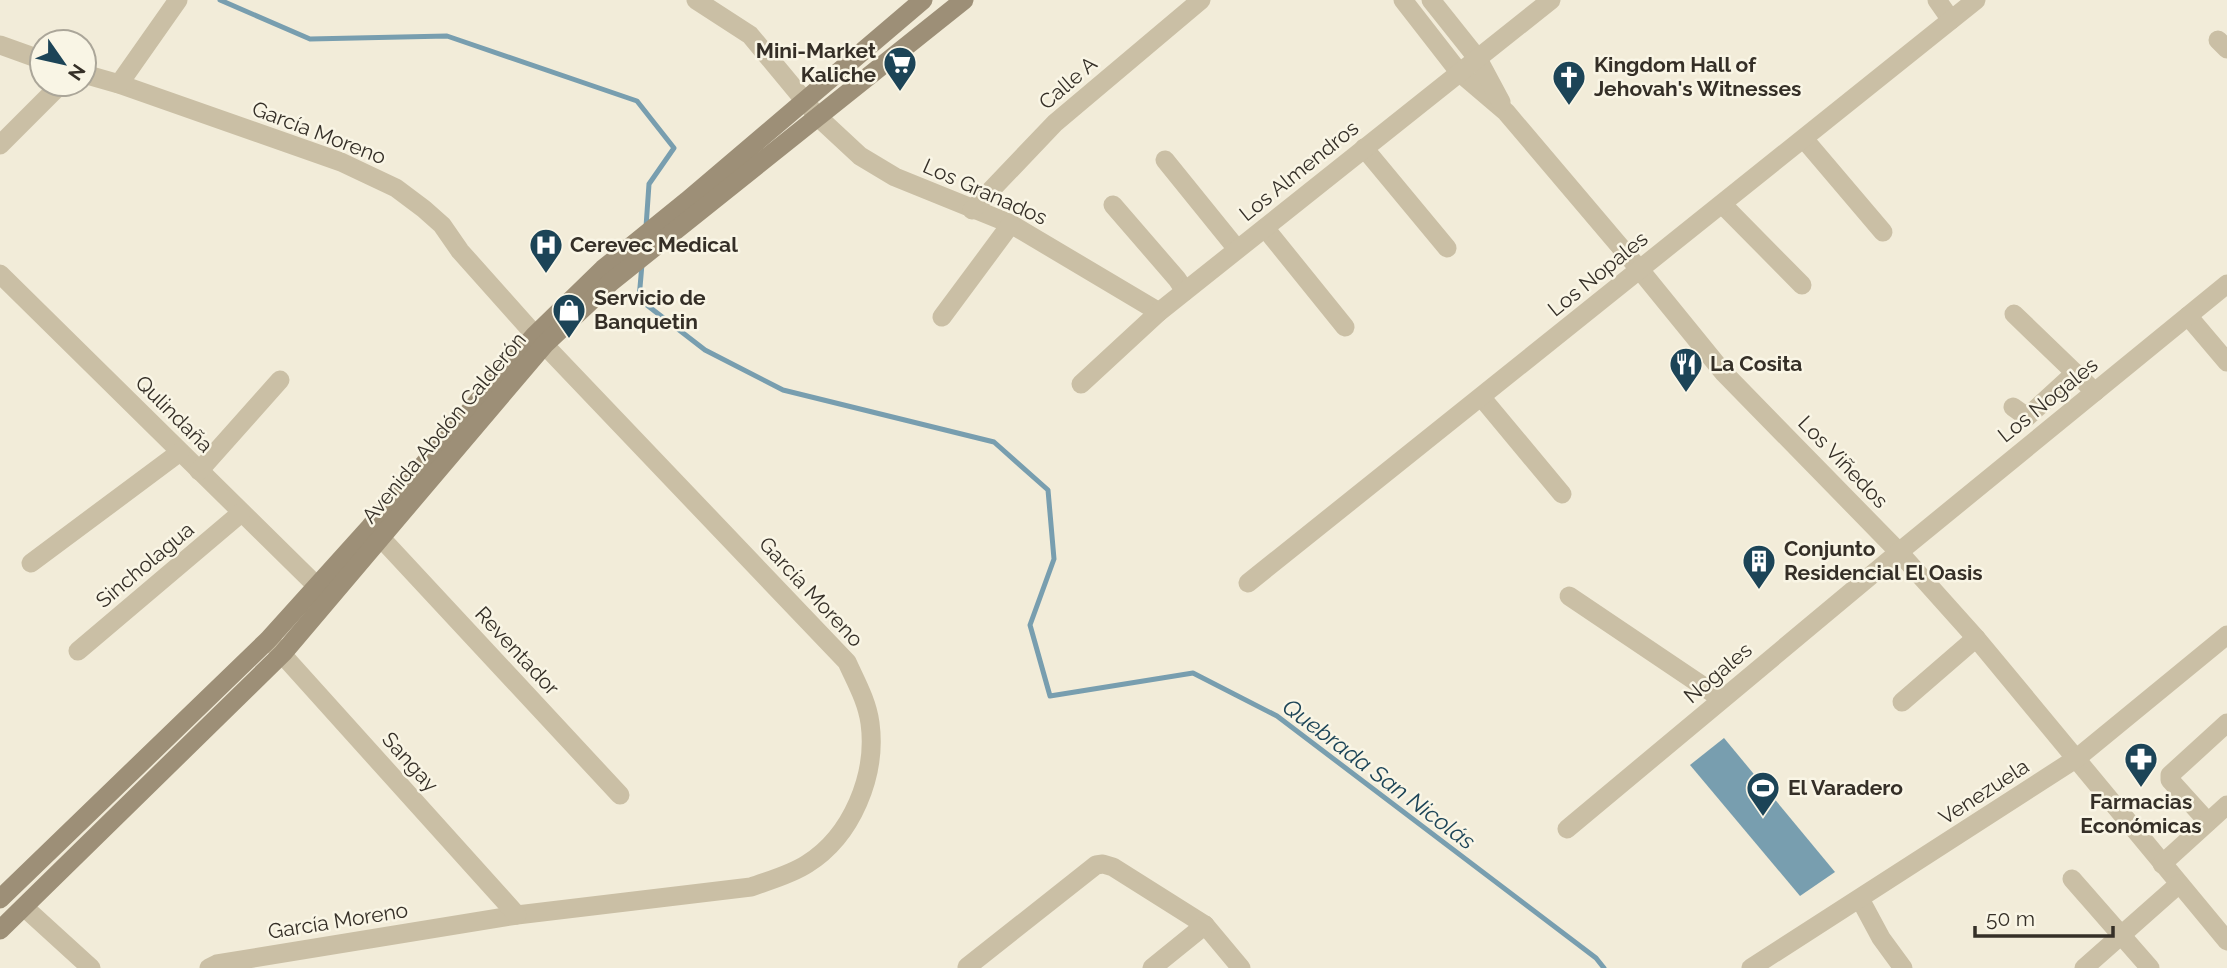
<svg xmlns="http://www.w3.org/2000/svg" width="2227" height="968" font-family="Raleway,sans-serif">
  <rect width="100%" height="100%" fill="#f2ecd9"/>
  <!-- water -->
  <path fill="#789eaf" d="M 1724,738 L 1835,872 L 1800,896 L 1690,765 Z"/>
  <g fill="none" stroke-linecap="round" stroke-linejoin="round">
    <!-- stream -->
    <g stroke="#789eaf" stroke-width="5">
      <path d="M 220,0 L 310,39 L 447,36 L 637,101 L 674,148 L 649,184 L 646,227"/>
      <path d="M 642,264 L 639,299 L 705,350 L 783,390 L 994,442 L 1048,490 L 1054,559 L 1030,625 L 1050,696 L 1193,673 L 1277,716 L 1596,958 L 1604,968"/>
    </g>
    <!-- minor -->
    <g stroke="#cabfa5" stroke-width="19">
      <path d="M 696,0 L 750,35 L 818,117 L 860,156 L 895,177 L 1011,224 L 1159,312"/>
      <path d="M 1403,0 L 1459,72 L 1506,112 L 1640,270 L 1723,372 L 1899,552 L 1976,638 L 2227,941"/>
      <path d="M 1431,0 L 1478,59 L 1501,102"/>
      <path d="M 1937,0 L 1951,20"/>
      <path d="M 2218,40 L 2227,49"/>
      <path d="M 0,45 L 42,60"/>
      <path d="M 84,74 L 119,84 L 341,162 L 396,188 L 424,209 L 442,225 L 460,251 L 535,335 L 847,662 C 856,682 867,701 870,723 C 877,775 852,836 807,864 C 790,875 770,880 751,887 L 517,915 L 217,964 L 209,968"/>
      <path d="M 119,84 L 178,0"/>
      <path d="M 1804,139 L 1883,232"/>
      <path d="M 0,145 L 61,84"/>
      <path d="M 1364,148 L 1447,248"/>
      <path d="M 1165,160 L 1237,249"/>
      <path d="M 1722,204 L 1802,285"/>
      <path d="M 1113,205 L 1177,279 L 1185,291"/>
      <path d="M 972,210 L 1055,123 L 1201,0"/>
      <path d="M 1265,228 L 1345,327"/>
      <path d="M 0,274 L 328,597"/>
      <path d="M 2014,314 L 2095,392"/>
      <path d="M 2188,316 L 2227,362"/>
      <path d="M 942,317 L 1011,224"/>
      <path d="M 1081,384 L 1159,312 L 1551,0"/>
      <path d="M 1482,398 L 1562,494"/>
      <path d="M 2013,407 L 2027,417 L 2075,373"/>
      <path d="M 199,471 L 280,380"/>
      <path d="M 381,538 L 620,795"/>
      <path d="M 31,563 L 180,452"/>
      <path d="M 1248,583 L 1976,0"/>
      <path d="M 1569,596 L 1722,699"/>
      <path d="M 272,643 L 517,915"/>
      <path d="M 78,651 L 241,513"/>
      <path d="M 1902,702 L 1976,638"/>
      <path d="M 2208,822 L 2170,780 L 2170,775 L 2227,723"/>
      <path d="M 1567,829 L 1899,552 L 2227,284"/>
      <path d="M 2162,864 L 2227,805"/>
      <path d="M 2072,879 L 2150,968"/>
      <path d="M 1860,899 L 1881,938 L 1903,968"/>
      <path d="M 24,907 L 91,968"/>
      <path d="M 967,967 L 1096,865 L 1103,864 L 1113,867 L 1205,925 L 1241,968"/>
      <path d="M 1152,968 L 1205,925"/>
      <path d="M 1751,968 L 2077,758 L 2227,635"/>
      <path d="M 2084,968 L 2179,884"/>
    </g>
    <!-- secondary -->
    <g stroke="#9d8f77" stroke-width="19">
      <path d="M 0,899 L 268,640 L 370,527 L 535,335 L 603,269 L 687,201 L 923,0"/>
      <path d="M 0,930 L 283,653 L 545,344 L 611,282 L 964,0"/>
    </g>
  </g>
  <!-- icons -->
  <defs>
    <symbol id="supermarket-pin" viewBox="-11 -11 22 30"><path d="M0 17L-7.5 6A9.5 9.5 0 1 1 7.5 6Z" fill="#1c4457" stroke="#f9f5e5"/><path d="M-6-5.5h2.5l.6 2H6L4.5 2H-2.5L-4.4-4H-6ZM-1.5 3.2a1.3 1.3 0 1 0 .1 0ZM3 3.2a1.3 1.3 0 1 0 .1 0Z" fill="#fff"/></symbol>
    <symbol id="church-pin" viewBox="-11 -11 22 30"><path d="M0 17L-7.5 6A9.5 9.5 0 1 1 7.5 6Z" fill="#1c4457" stroke="#f9f5e5"/><path d="M-1.2-6h2.4v3.5h3.3v2.4h-3.3V6h-2.4V-.1h-3.3v-2.4h3.3Z" fill="#fff"/></symbol>
    <symbol id="hospital-pin" viewBox="-11 -11 22 30"><path d="M0 17L-7.5 6A9.5 9.5 0 1 1 7.5 6Z" fill="#1c4457" stroke="#f9f5e5"/><path d="M-5-5h3v3.5h4V-5h3V5h-3V1.5h-4V5h-3Z" fill="#fff"/></symbol>
    <symbol id="shop-pin" viewBox="-11 -11 22 30"><path d="M0 17L-7.5 6A9.5 9.5 0 1 1 7.5 6Z" fill="#1c4457" stroke="#f9f5e5"/><path d="M-5-2.5h2.3a2.7 3.5 0 0 1 5.4 0H5L5.5 6h-11ZM-1.5-2.5h3a1.5 2.3 0 0 0-3 0Z" fill="#fff"/></symbol>
    <symbol id="restaurant-pin" viewBox="-11 -11 22 30"><path d="M0 17L-7.5 6A9.5 9.5 0 1 1 7.5 6Z" fill="#1c4457" stroke="#f9f5e5"/><path d="M-5-6h1v4h1v-4h1v4h1v-4h1v5L-1.5 .5V6h-2V.5L-5-1ZM5-6V6H3V1.5H1.5Q1.5-4 5-6Z" fill="#fff"/></symbol>
    <symbol id="building-pin" viewBox="-11 -11 22 30"><path d="M0 17L-7.5 6A9.5 9.5 0 1 1 7.5 6Z" fill="#1c4457" stroke="#f9f5e5"/><path d="M-4-6H4V6H1V3H-1V6H-4ZM-2.5-4.3h1.7v1.8h-1.7ZM.8-4.3h1.7v1.8H.8ZM-2.5-1h1.7V.8h-1.7ZM.8-1h1.7V.8H.8Z" fill="#fff"/></symbol>
    <symbol id="pharmacy-pin" viewBox="-11 -11 22 30"><path d="M0 17L-7.5 6A9.5 9.5 0 1 1 7.5 6Z" fill="#1c4457" stroke="#f9f5e5"/><path d="M-2-6h4v4h4v4h-4v4h-4v-4h-4v-4h4Z" fill="#fff"/></symbol>
    <symbol id="stadium-pin" viewBox="-11 -11 22 30"><path d="M0 17L-7.5 6A9.5 9.5 0 1 1 7.5 6Z" fill="#1c4457" stroke="#f9f5e5"/><path d="M0-5a6.5 5 0 1 0 0 10a6.5 5 0 1 0 0-10ZM-3.5-1.8h7v3.6h-7Z" fill="#fff"/></symbol>
  </defs>
  <g fill-rule="evenodd">
    <use href="#supermarket-pin" x="881" y="44" width="38" height="52"/>
    <use href="#church-pin" x="1550" y="58" width="38" height="52"/>
    <use href="#hospital-pin" x="527" y="226" width="38" height="52"/>
    <use href="#shop-pin" x="550" y="291" width="38" height="52"/>
    <use href="#restaurant-pin" x="1667" y="345" width="38" height="52"/>
    <use href="#building-pin" x="1740" y="542" width="38" height="52"/>
    <use href="#pharmacy-pin" x="2122" y="740" width="38" height="52"/>
    <use href="#stadium-pin" x="1744" y="769" width="38" height="52"/>
  </g>
  <g text-anchor="middle" stroke-width="5" stroke-linejoin="round" paint-order="stroke">
    <!-- poi labels -->
    <g font-size="21" font-weight="bold" fill="#352f27" stroke="#f9f5e5" text-anchor="start">
      <text x="876" y="58" text-anchor="end">Mini-Market<tspan x="876" dy="24">Kaliche</tspan></text>
      <text x="1594" y="72">Kingdom Hall of<tspan x="1594" dy="24">Jehovah's Witnesses</tspan></text>
      <text x="570" y="252">Cerevec Medical</text>
      <text x="594" y="305">Servicio de<tspan x="594" dy="24">Banquetin</tspan></text>
      <text x="1710" y="371">La Cosita</text>
      <text x="1784" y="556">Conjunto<tspan x="1784" dy="24">Residencial El Oasis</tspan></text>
      <text x="1788" y="795">El Varadero</text>
      <text x="2141" y="809" text-anchor="middle">Farmacias<tspan x="2141" dy="24">Económicas</tspan></text>
    </g>
    <!-- street labels -->
    <g font-size="21" fill="#352f27" stroke="#f9f5e5">
      <text transform="translate(1068 83) rotate(-41)" y="7">Calle A</text>
      <text transform="translate(319 133) rotate(21)" y="7">García Moreno</text>
      <text transform="translate(1299 171) rotate(-39)" y="7">Los Almendros</text>
      <text transform="translate(985 192) rotate(24)" y="7">Los Granados</text>
      <text transform="translate(1598 274) rotate(-39)" y="7">Los Nopales</text>
      <text transform="translate(2048 400) rotate(-39)" y="7">Los Nogales</text>
      <text transform="translate(174 414) rotate(45)" y="7">Qulindaña</text>
      <text transform="translate(444 428) rotate(-50)" y="7">Avenida Abdón Calderón</text>
      <text transform="translate(1843 462) rotate(46)" y="7">Los Viñedos</text>
      <text transform="translate(145 565) rotate(-40)" y="7">Sincholagua</text>
      <text transform="translate(811 592) rotate(47)" y="7">García Moreno</text>
      <text transform="translate(517 651) rotate(47)" y="7">Reventador</text>
      <text transform="translate(1718 673) rotate(-40)" y="7">Nogales</text>
      <text transform="translate(410 762) rotate(48)" y="7">Sangay</text>
      <text transform="translate(1984 792) rotate(-33)" y="7">Venezuela</text>
      <text transform="translate(338 921) rotate(-9)" y="7">García Moreno</text>
    </g>
    <!-- water labels -->
    <g font-size="23" font-style="italic" fill="#1c4457" stroke="#f9f5e5">
      <text transform="translate(1379 774) rotate(37)" y="8">Quebrada San Nicolás</text>
    </g>
  </g>
  <!-- north arrow -->
  <g transform="translate(63 63) rotate(124)"><circle r="33" fill="#f9f5e5" stroke="#aba699" stroke-width="2"/>
  <path d="M0-5L12 26L0 18L-12 26Z" fill="#1c4457"/>
  <text y="-10" font-size="19" font-weight="bold" text-anchor="middle" fill="#352f27">N</text>
  </g>
  <!-- scale -->
  <path d="M1975 926v10h138v-10" fill="none" stroke="#352f27" stroke-width="3.5"/>
  <text x="1986" y="926" font-size="21" fill="#352f27" stroke="#f9f5e5" stroke-width="5" paint-order="stroke">50 m</text>
</svg>
